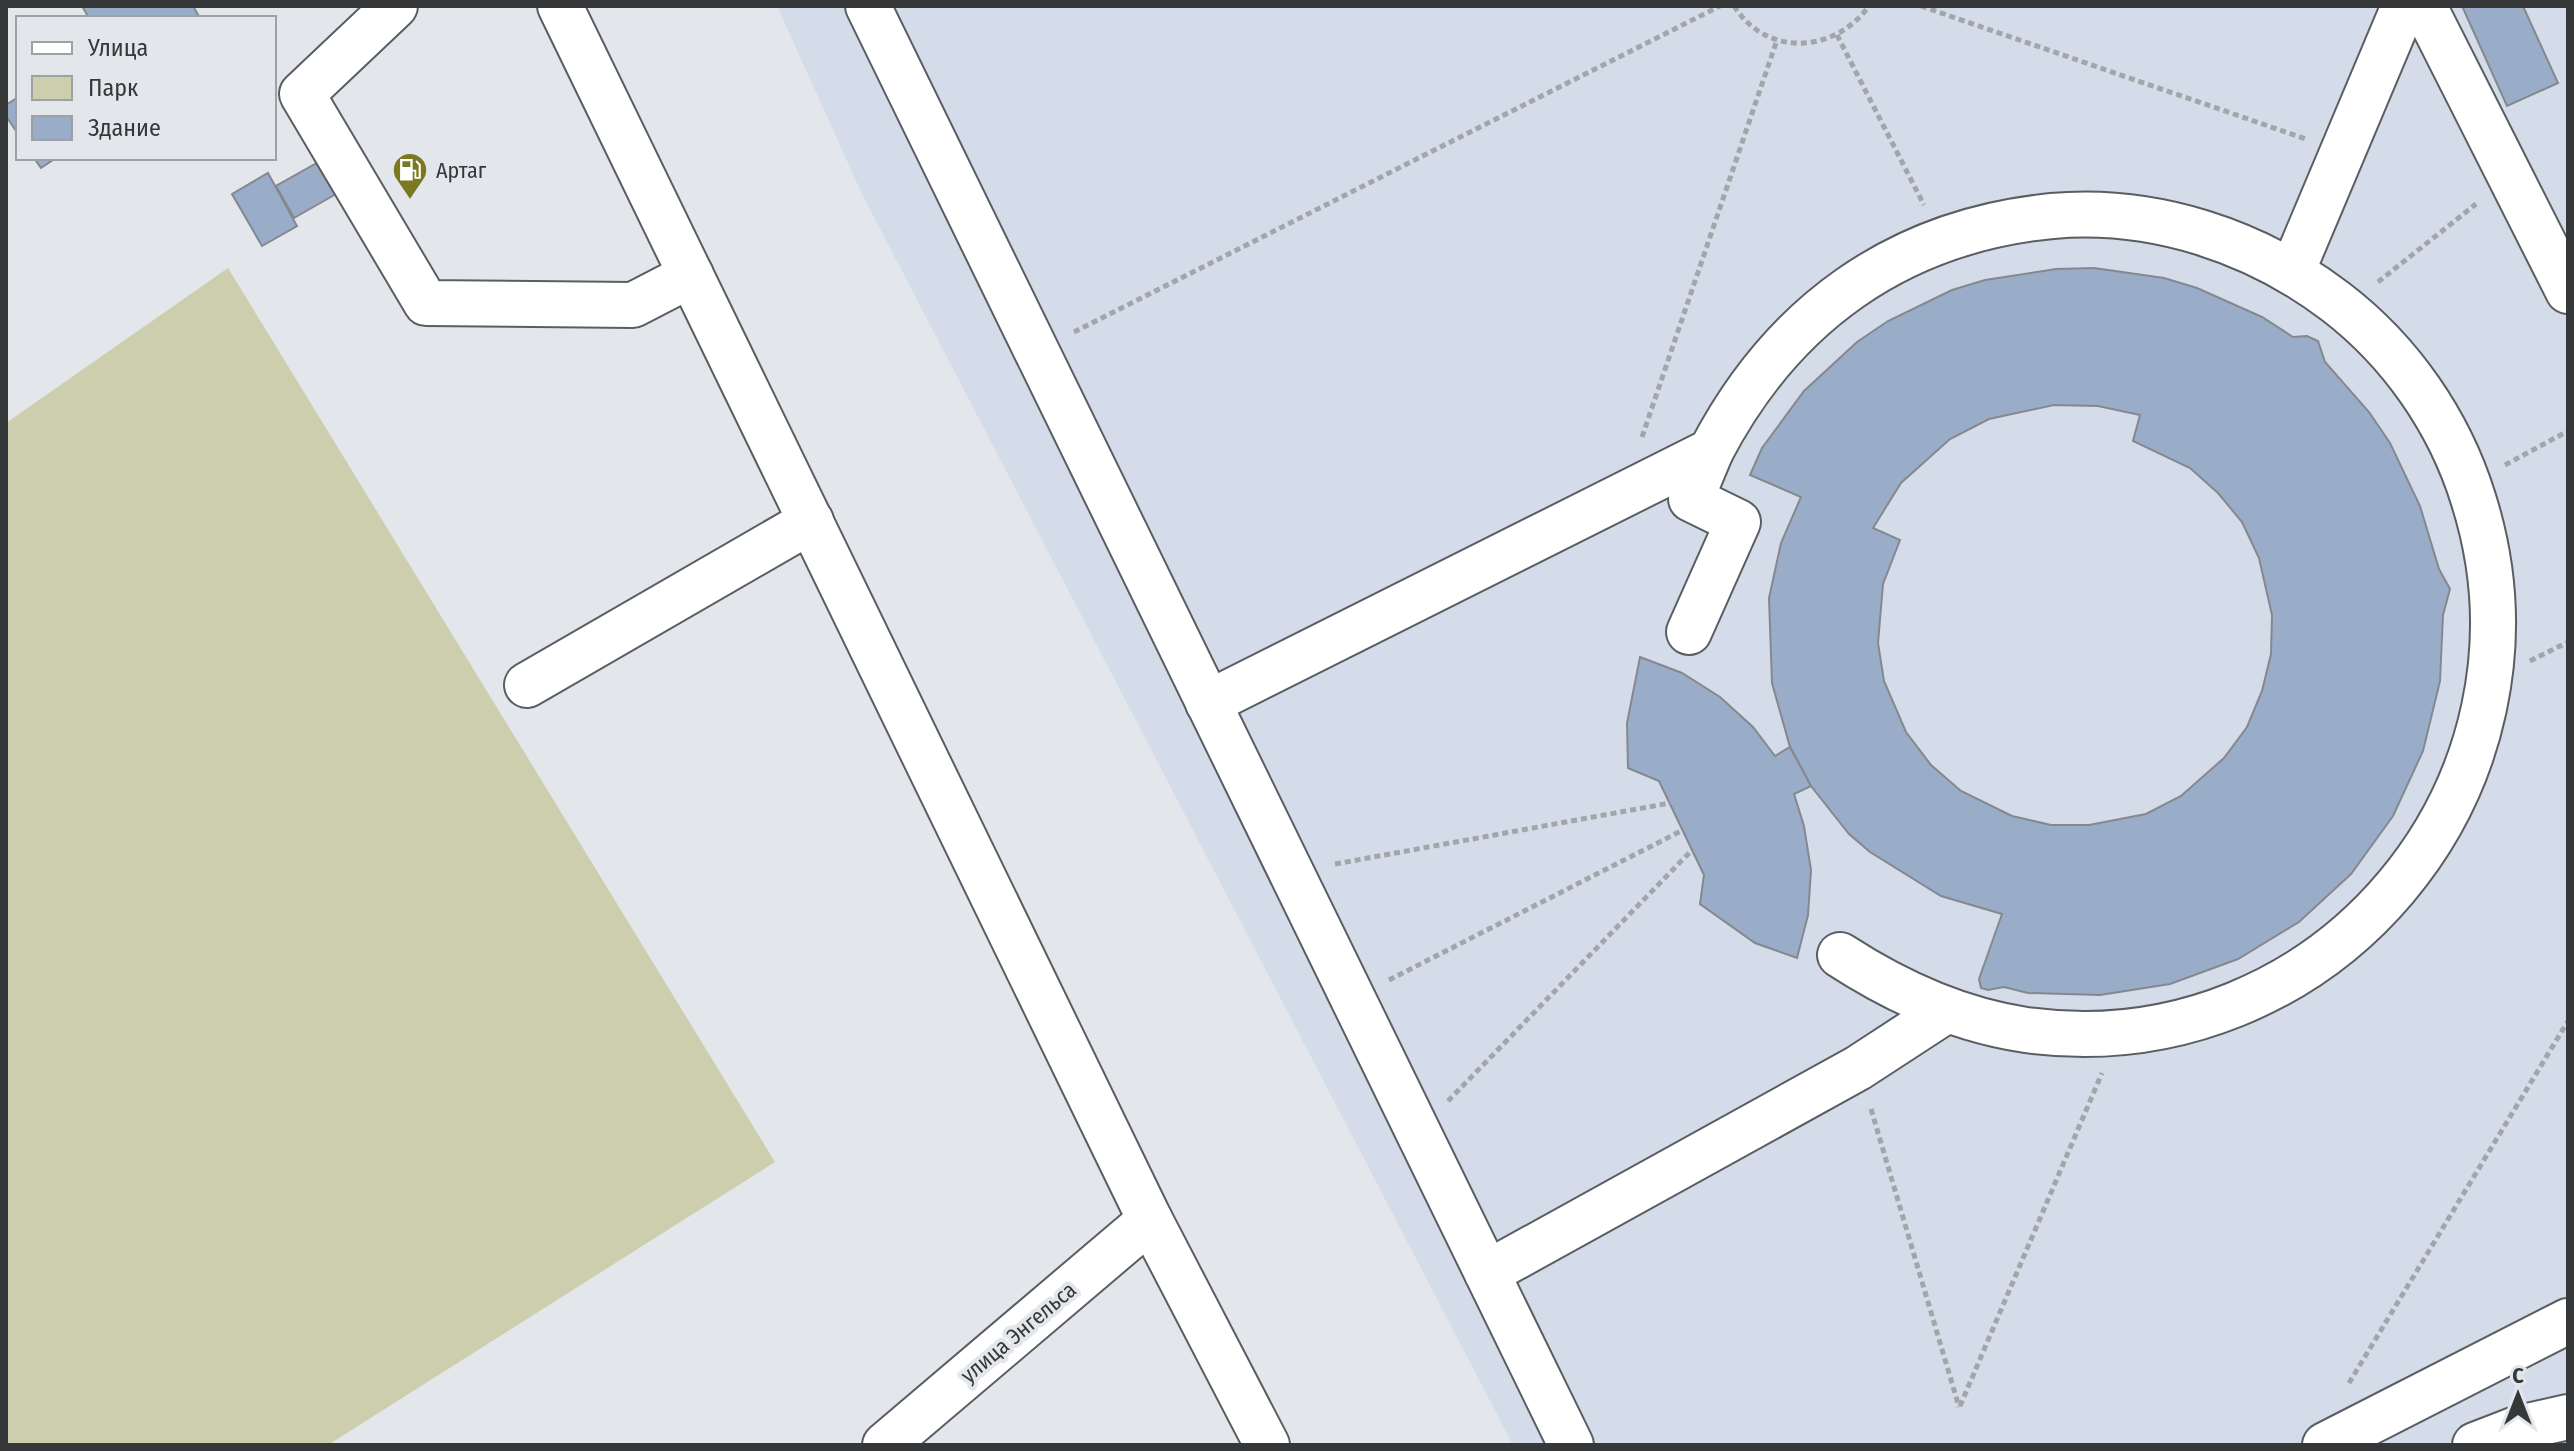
<svg xmlns="http://www.w3.org/2000/svg" width="2574" height="1451" font-family="'Fira Sans Condensed',sans-serif">
  <rect width="100%" height="100%" fill="#e3e7ec"/>
  <!-- built -->
  <path fill="#d3dce8" d="M 777,6 L 2568,6 L 2568,1445 L 1513,1445 L 862,194 Z"/>
  <!-- green -->
  <path fill="#cdcead" d="M 228,268 L 775,1162 L 328,1445 L 6,1445 L 6,423 Z"/>
  <!-- building -->
  <g fill="#99acc8" stroke="#85888e" stroke-width="2" fill-rule="evenodd">
    <path d="M 82,6 L 193,6 L 200,18 L 89,18 Z"/>
    <path d="M 2462,6 L 2523,6 L 2558,83 L 2507,106 Z"/>
    <path d="M 18,97 L 18,134 L 6,116 L 6,105 Z"/>
    <path d="M 354,142 L 373,173 L 294,218 L 276,186 Z"/>
    <path d="M 34,158 L 56,158 L 41,168 Z"/>
    <path d="M 268,173 L 297,226 L 262,246 L 232,194 Z"/>
    <path d="M 2094,268 L 2164,278 L 2197,288 L 2262,317 L 2293,337 L 2307,336 L 2318,341 L 2325,362 L 2369,412 L 2390,443 L 2420,506 L 2439,569 L 2450,589 L 2443,615 L 2440,681 L 2423,751 L 2393,816 L 2351,874 L 2299,922 L 2238,959 L 2170,984 L 2100,995 L 2028,993 L 2004,987 L 1988,990 L 1981,988 L 1979,979 L 2002,914 L 1941,896 L 1870,852 L 1849,834 L 1811,786 L 1790,747 L 1772,683 L 1769,598 L 1781,543 L 1801,497 L 1750,475 L 1762,448 L 1804,391 L 1857,342 L 1888,321 L 1952,290 L 1985,280 L 2056,269 ZM 2054,405 L 2098,406 L 2140,415 L 2133,441 L 2190,468 L 2218,493 L 2242,522 L 2259,558 L 2272,615 L 2271,654 L 2262,691 L 2247,727 L 2224,758 L 2181,796 L 2146,814 L 2089,825 L 2051,825 L 2012,816 L 1961,791 L 1931,765 L 1906,732 L 1884,681 L 1878,643 L 1883,584 L 1900,540 L 1873,528 L 1901,483 L 1950,439 L 1989,419 Z"/>
    <path d="M 1640,657 L 1682,673 L 1720,697 L 1753,727 L 1775,756 L 1790,747 L 1811,786 L 1794,794 L 1804,826 L 1811,870 L 1808,915 L 1797,958 L 1755,943 L 1700,904 L 1704,875 L 1659,781 L 1628,768 L 1627,723 Z"/>
  </g>
  <g fill="none" stroke-linecap="round" stroke-linejoin="round">
    <defs>
      <g id="minor">
        <path d="M 395,6 L 302,94 L 426,303 L 633,305 L 691,275"/>
        <path d="M 868,6 L 1571,1445"/>
        <path d="M 2424,6 L 2568,291"/>
        <path d="M 2292,272 L 2404,6"/>
        <path d="M 1689,632 L 1738,522 L 1691,499 L 1711,451"/>
        <path d="M 527,685 L 811,521"/>
        <path d="M 1208,703 L 1711,451 C 1782,315 1897,231 2052,216 C 2154,207 2256,241 2336,302 C 2400,351 2449,421 2473,498 C 2565,785 2325,1071 2026,1030 C 1958,1020 1897,992 1840,955"/>
        <path d="M 1487,1273 L 1858,1068 L 1947,1010"/>
        <path d="M 885,1445 L 1150,1220"/>
        <path d="M 2325,1445 L 2568,1321"/>
        <path d="M 2475,1445 L 2519,1428 L 2568,1417"/>
      </g>
      <path id="major" d="M 560,6 L 1150,1220 L 1267,1445"/>
    </defs>
    <!-- minor casing -->
    <use href="#minor" stroke="#5a5d62" stroke-width="48"/>
    <!-- major casing -->
    <use href="#major" stroke="#5a5d62" stroke-width="48"/>
    <!-- path -->
    <g stroke="#a2a5a9" stroke-width="5" stroke-dasharray="6 4" stroke-linecap="butt">
      <path d="M 1734,6 C 1767,58 1835,53 1869,6"/>
      <path d="M 1921,6 L 2306,139"/>
      <path d="M 1837,35 L 1924,205"/>
      <path d="M 2378,282 L 2476,204"/>
      <path d="M 1074,332 L 1720,6"/>
      <path d="M 1642,437 L 1777,40"/>
      <path d="M 2505,465 L 2568,431"/>
      <path d="M 2530,661 L 2568,642"/>
      <path d="M 1335,864 L 1670,803"/>
      <path d="M 1389,980 L 1683,830"/>
      <path d="M 1448,1101 L 1692,850"/>
      <path d="M 1871,1109 L 1959,1407"/>
      <path d="M 2349,1383 L 2568,1021"/>
      <path d="M 1960,1406 L 2102,1073"/>
    </g>
    <!-- minor -->
    <use href="#minor" stroke="#fff" stroke-width="44"/>
    <!-- major -->
    <use href="#major" stroke="#fff" stroke-width="44"/>
  </g>
  <!-- icons -->
  <defs>
    <symbol id="fuel-pin" viewBox="-11 -11 22 30"><path d="M0 17L-7.5 6A9.5 9.5 0 1 1 7.5 6Z" fill="#7b791f" stroke="#e3e7ec"/><path d="M-5.5-6h7V0h2V4h1.3V-2.5L3-4.5l.8-.8L6-3V5H2.5V1h-1V6h-7ZM-4.2-4.7v3.2H.2V-4.7Z" fill="#fff"/></symbol>
  </defs>
  <g fill-rule="evenodd">
    <use href="#fuel-pin" x="390" y="150" width="40" height="54"/>
  </g>
  <g text-anchor="middle" stroke-width="8" stroke-linejoin="round" paint-order="stroke">
    <!-- poi labels -->
    <g font-size="22" fill="#353739" stroke="#e3e7ec" text-anchor="start">
      <text x="436" y="178">Артаг</text>
    </g>
    <!-- street labels -->
    <g font-size="22" fill="#353739" stroke="#e3e7ec">
      <text transform="translate(1018 1332) rotate(-40)" y="8">улица Энгельса</text>
    </g>
  </g>
  <!-- border -->
  <rect width="2574" height="1451" fill="none" stroke="#353739" stroke-width="16"/>
  <!-- legend -->
  <rect x="16" y="16" width="260" height="144" fill="#e3e7ec" stroke="#9da1a4" stroke-width="2"/>
  <rect x="32" y="42" width="40" height="12" fill="#ffffff" stroke="#9da1a4" stroke-width="2"/>
  <text x="88" y="56" font-size="24" fill="#353739">Улица</text>
  <rect x="32" y="76" width="40" height="24" fill="#cdcead" stroke="#9da1a4" stroke-width="2"/>
  <text x="88" y="96" font-size="24" fill="#353739">Парк</text>
  <rect x="32" y="116" width="40" height="24" fill="#99acc8" stroke="#9da1a4" stroke-width="2"/>
  <text x="88" y="136" font-size="24" fill="#353739">Здание</text>
  <!-- north arrow -->
  <g transform="translate(2518 1395)" stroke="#e3e7ec" stroke-width="6" paint-order="stroke">
  <path d="M0-6L14 30L0 20L-14 30Z" fill="#353739"/>
  <text y="-12" font-size="22" font-weight="bold" text-anchor="middle" fill="#353739">С</text>
  </g>
</svg>
